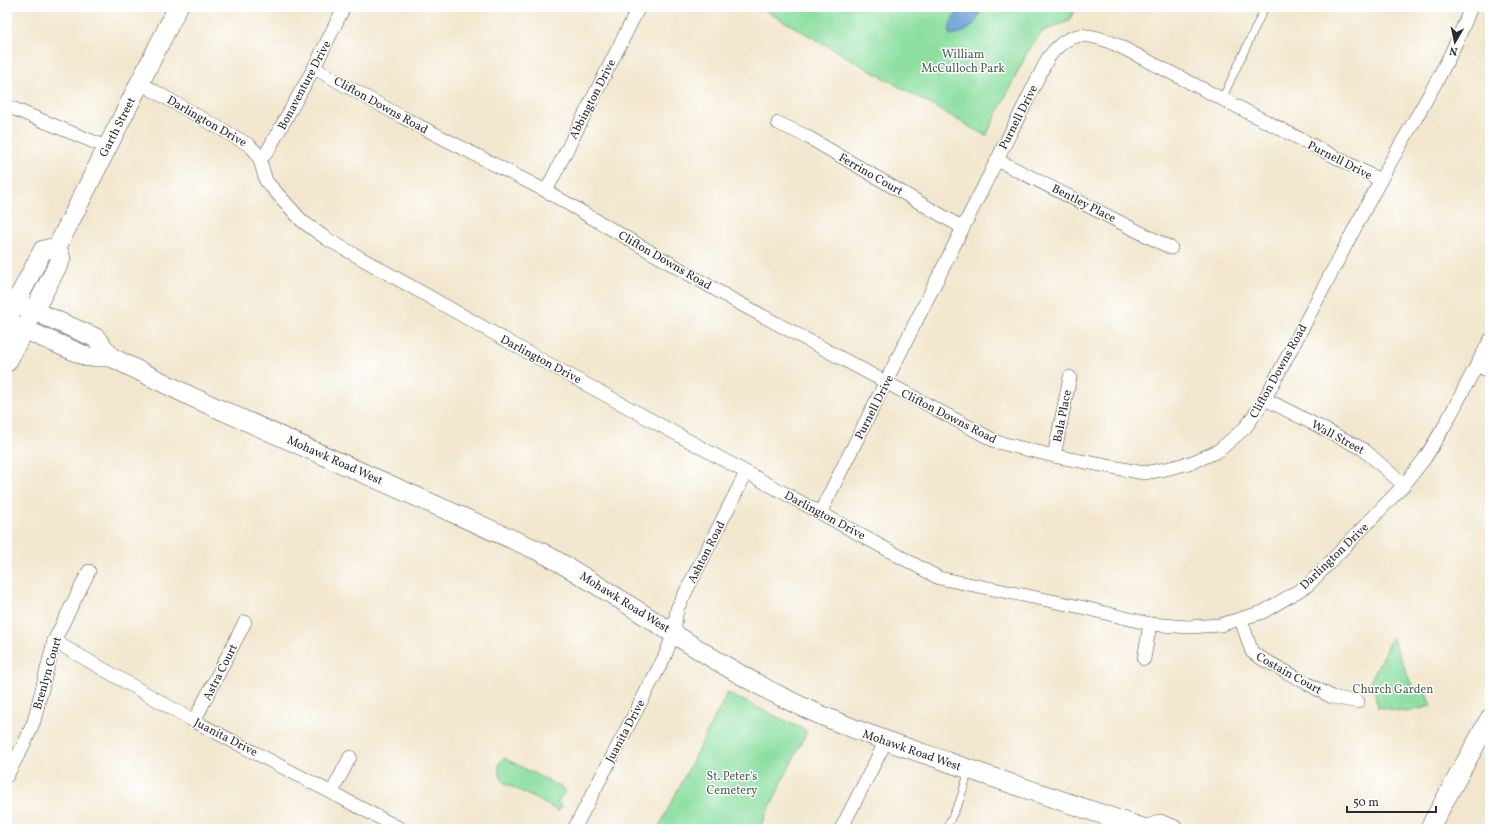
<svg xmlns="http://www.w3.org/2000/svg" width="1497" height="836" font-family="Vollkorn,serif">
  <rect width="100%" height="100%" fill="#fff"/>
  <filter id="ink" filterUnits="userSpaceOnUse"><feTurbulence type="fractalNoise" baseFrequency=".025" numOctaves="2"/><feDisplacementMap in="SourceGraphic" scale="8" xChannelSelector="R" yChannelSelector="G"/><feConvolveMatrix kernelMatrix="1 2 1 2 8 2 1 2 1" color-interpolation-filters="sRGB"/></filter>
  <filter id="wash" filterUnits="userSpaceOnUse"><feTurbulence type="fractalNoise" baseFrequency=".012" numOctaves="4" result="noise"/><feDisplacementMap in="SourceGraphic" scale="16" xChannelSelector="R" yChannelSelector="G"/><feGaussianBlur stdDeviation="0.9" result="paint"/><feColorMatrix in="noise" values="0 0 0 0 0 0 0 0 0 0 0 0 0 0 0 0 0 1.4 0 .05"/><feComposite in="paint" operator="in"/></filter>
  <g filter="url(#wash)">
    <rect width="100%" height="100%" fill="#f2e7ce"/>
    <!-- green -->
    <g fill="#8cdfa1" stroke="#5c8566">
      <path d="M 759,7 L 1076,7 L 1069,21 L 1043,31 L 1028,51 L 986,136 Z"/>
      <path d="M 1392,637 L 1415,693 L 1424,689 L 1431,706 L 1407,712 L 1377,707 L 1375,692 L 1368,686 Z"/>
      <path d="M 727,693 L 807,731 L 759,829 L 658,829 Z"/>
      <path d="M 504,758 L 566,790 L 557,803 L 561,806 L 559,811 L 505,783 C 499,776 495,765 504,758 Z"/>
    </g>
    <!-- water -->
    <path fill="#6aa0d7" stroke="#4a6681" d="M 970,8 L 981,10 C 976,26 967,33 950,35 C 948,20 956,11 970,8 Z"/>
  </g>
  <g filter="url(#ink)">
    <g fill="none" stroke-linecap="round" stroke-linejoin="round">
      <defs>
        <g id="lane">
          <path d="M 1222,99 L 1265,7"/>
          <path d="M 946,829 L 960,800 L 969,770"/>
        </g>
        <g id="street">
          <path d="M 314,68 L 402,117 L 546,191 L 735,301 L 997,442 L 1054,456 L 1144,473 L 1166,469 L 1193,462 L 1218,451 L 1245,428 L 1262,404 C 1302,330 1340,255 1380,181 C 1411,124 1448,69 1471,7"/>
          <path d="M 140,83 L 249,145 L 256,152 L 260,160 L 266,181 L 302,221 L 327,239 L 518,347 L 939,578 L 1081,607 L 1150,624 L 1188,627 L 1220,625 L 1263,612 L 1308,585 L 1404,485 L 1425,458 L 1445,425 L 1490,340"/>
          <path d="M 7,106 L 106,147"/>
          <path d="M 778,123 L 806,136 L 963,228"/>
          <path d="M 260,160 L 267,152 L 314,68 L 344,7"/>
          <path d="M 997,160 L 1171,248"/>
          <path d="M 546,191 L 639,7"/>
          <path d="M 1477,365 L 1490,372"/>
          <path d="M 1265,399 L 1363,449 L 1404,485"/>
          <path d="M 1054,456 L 1070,377"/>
          <path d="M 821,511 L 1048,58 C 1069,30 1086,31 1117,45 L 1380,180"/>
          <path d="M 1241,620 L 1252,652 L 1259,657 L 1332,697 L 1358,702"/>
          <path d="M 54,641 L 194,721 L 401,829"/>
          <path d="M 1144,659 L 1150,624"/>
          <path d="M 194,721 L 245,622"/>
          <path d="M 7,776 L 26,740 L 34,721 L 54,641 L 89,571"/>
          <path d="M 332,792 L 350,757"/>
          <path d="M 574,829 L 665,656 L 674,632 L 677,609 L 746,473"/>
          <path d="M 841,829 L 886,741"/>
        </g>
        <g id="secondary">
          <path d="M 7,299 L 96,338 L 111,357 L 192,397 L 541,552 C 625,598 701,657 786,699 C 838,725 893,743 948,762 C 1014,785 1080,807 1146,829"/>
          <path d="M 10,314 L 43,250 L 57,247"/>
          <path d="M 7,322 L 88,357 L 111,357"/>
          <path d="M 7,362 L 61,259 L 57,247 L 178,7"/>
          <path d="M 1149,829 L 1160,824 L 1173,829"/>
          <path d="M 1429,829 L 1490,718"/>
        </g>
      </defs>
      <!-- lane casing -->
      <use href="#lane" stroke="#494743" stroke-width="8"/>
      <!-- street casing -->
      <use href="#street" stroke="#494743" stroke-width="14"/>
      <!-- secondary casing -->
      <use href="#secondary" stroke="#494743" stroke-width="20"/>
      <!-- lane -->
      <use href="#lane" stroke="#fff" stroke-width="7"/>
      <!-- street -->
      <use href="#street" stroke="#fff" stroke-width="13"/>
      <!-- secondary -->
      <use href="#secondary" stroke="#fff" stroke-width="19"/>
    </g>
  </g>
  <g text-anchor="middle" stroke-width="3" stroke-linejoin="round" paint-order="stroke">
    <!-- park labels -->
    <g font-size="12" fill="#48614e" stroke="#fff">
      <text x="963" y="58">William<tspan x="963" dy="14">McCulloch Park</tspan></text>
      <text x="1393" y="693">Church Garden</text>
      <text x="732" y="780">St. Peter's<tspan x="732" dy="14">Cemetery</tspan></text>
    </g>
    <!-- street labels -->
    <g font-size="12" fill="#2b2b2b" stroke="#fff">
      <text transform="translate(304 85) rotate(-62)" y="4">Bonaventure Drive</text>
      <text transform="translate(592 99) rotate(-63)" y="4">Abbington Drive</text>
      <text transform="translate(381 105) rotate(29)" y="4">Clifton Downs Road</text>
      <text transform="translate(1018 117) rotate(-63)" y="4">Purnell Drive</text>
      <text transform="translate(207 121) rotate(30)" y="4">Darlington Drive</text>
      <text transform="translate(117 127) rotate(-63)" y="4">Garth Street</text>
      <text transform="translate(1340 160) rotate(27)" y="4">Purnell Drive</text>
      <text transform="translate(871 174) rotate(30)" y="4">Ferrino Court</text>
      <text transform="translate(1084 203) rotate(27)" y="4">Bentley Place</text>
      <text transform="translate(665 260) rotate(30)" y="4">Clifton Downs Road</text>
      <text transform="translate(541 359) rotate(28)" y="4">Darlington Drive</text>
      <text transform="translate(1278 371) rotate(-61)" y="4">Clifton Downs Road</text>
      <text transform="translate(874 407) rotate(-63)" y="4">Purnell Drive</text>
      <text transform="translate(949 416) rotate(27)" y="4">Clifton Downs Road</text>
      <text transform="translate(1062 416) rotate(-79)" y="4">Bala Place</text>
      <text transform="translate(1338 437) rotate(28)" y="4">Wall Street</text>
      <text transform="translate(335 460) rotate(24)" y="4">Mohawk Road West</text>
      <text transform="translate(825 515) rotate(28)" y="4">Darlington Drive</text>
      <text transform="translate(706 552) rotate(-63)" y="4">Ashton Road</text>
      <text transform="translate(1334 556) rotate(-44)" y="4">Darlington Drive</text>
      <text transform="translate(625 602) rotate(32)" y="4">Mohawk Road West</text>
      <text transform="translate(220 672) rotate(-63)" y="4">Astra Court</text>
      <text transform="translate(47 673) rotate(-74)" y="4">Brenlyn Court</text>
      <text transform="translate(1289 673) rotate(29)" y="4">Costain Court</text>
      <text transform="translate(625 731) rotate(-62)" y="4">Juanita Drive</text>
      <text transform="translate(226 737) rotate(27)" y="4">Juanita Drive</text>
      <text transform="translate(912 750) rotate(19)" y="4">Mohawk Road West</text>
    </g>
  </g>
  <!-- margin -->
  <rect width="1497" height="836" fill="none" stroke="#fff" stroke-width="24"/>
  <!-- north arrow -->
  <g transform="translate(1455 42) rotate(189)" stroke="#ffffff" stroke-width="3" paint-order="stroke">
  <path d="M0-3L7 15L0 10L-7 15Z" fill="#2b2b2b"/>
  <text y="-6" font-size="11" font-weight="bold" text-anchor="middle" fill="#2b2b2b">N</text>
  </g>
  <!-- scale -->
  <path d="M1347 806v6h89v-6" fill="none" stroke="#2b2b2b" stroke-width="2"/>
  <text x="1353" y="806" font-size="12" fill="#2b2b2b" stroke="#ffffff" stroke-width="3" paint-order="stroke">50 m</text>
</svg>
